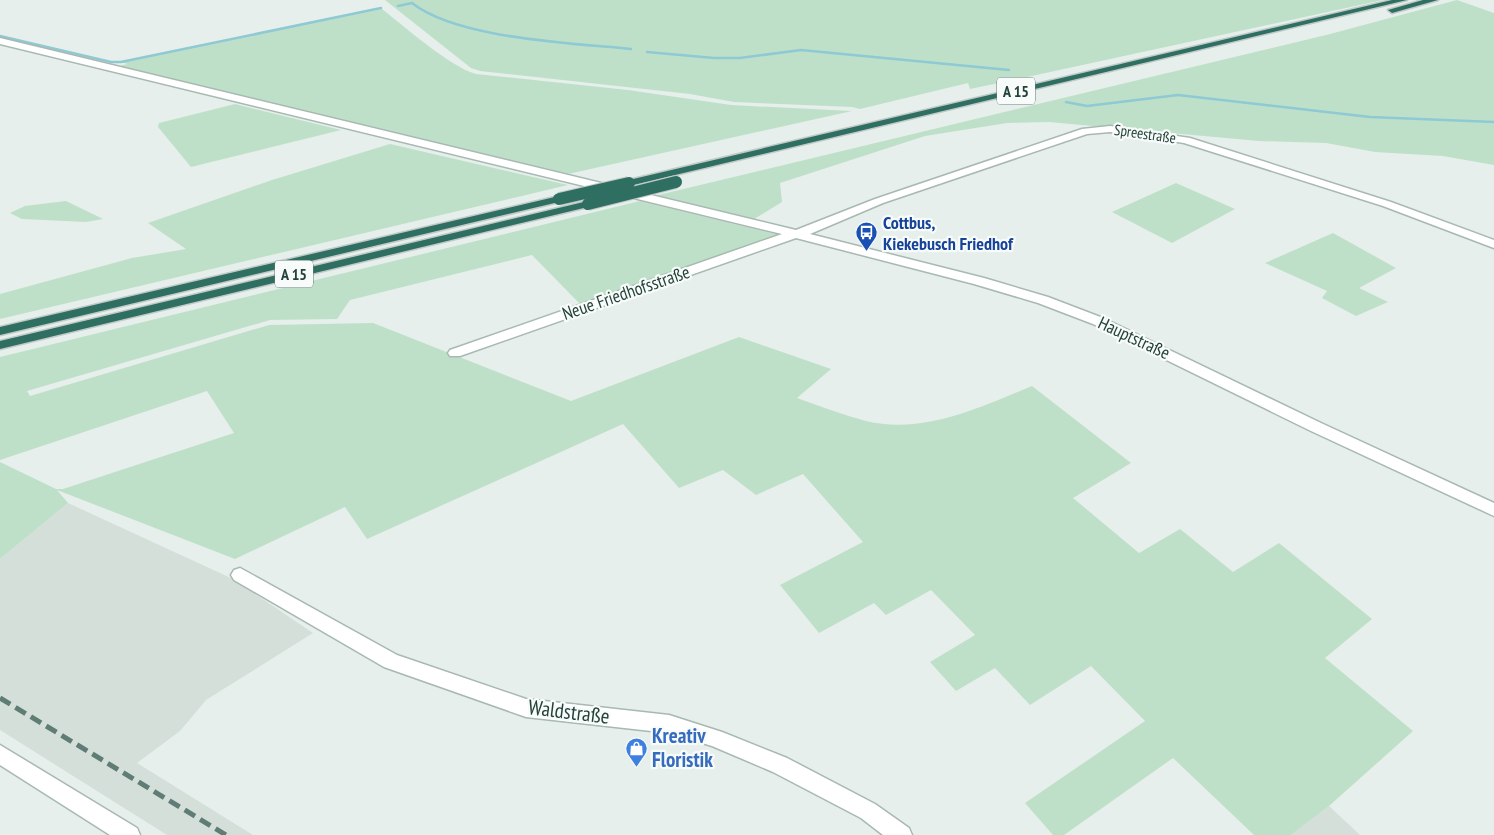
<svg xmlns="http://www.w3.org/2000/svg" width="1494" height="835" font-family="'PT Sans Narrow',sans-serif">
  <rect width="100%" height="100%" fill="#e6efeb"/>
  <!-- built -->
  <g fill="#d4dfda">
    <path d="M 68,503 L 233,579 L 313,633 L 206,700 L 180,731 L 137,763 L 253,835 L 167,835 L 0,730 L 0,559 Z"/>
    <path d="M 1329,806 L 1360,835 L 1291,835 Z"/>
  </g>
  <!-- green -->
  <g fill="#bfe0c8">
    <path d="M 385,0 L 1383,0 L 1027,77 L 970,89 L 968,83 L 860,109 L 852,107 L 734,102 L 690,94 L 480,71 L 471,68 Z"/>
    <path d="M 1457,0 L 1494,13 L 1494,165 L 1443,156 L 1375,152 L 1326,143 L 1259,141 L 1049,122 L 1007,123 L 925,136 L 780,183 L 782,202 L 754,219 L 650,197 L 1330,34 Z"/>
    <path d="M 382,9 C 404,26 450,67 476,74 L 628,90 L 731,105 L 852,111 L 568,174 L 116,67 L 127,64 L 121,62 Z"/>
    <path d="M 235,104 L 341,130 L 191,167 L 158,127 L 159,123 Z"/>
    <path d="M 390,144 L 568,185 L 0,319 L 0,294 L 132,258 L 186,249 L 148,223 L 272,180 Z"/>
    <path d="M 1176,183 L 1235,209 L 1172,243 L 1112,212 Z"/>
    <path d="M 66,201 L 103,219 L 86,222 L 22,219 L 10,213 L 25,206 Z"/>
    <path d="M 640,201 L 784,236 L 580,304 L 532,255 L 350,300 L 337,319 L 270,320 L 27,391 L 30,396 L 269,325 L 373,323 L 571,401 L 739,337 L 831,369 L 797,398 C 820,406 843,415 866,421 C 923,435 981,407 1032,386 L 1131,463 L 1073,498 L 1139,553 L 1180,529 L 1233,572 L 1279,543 L 1372,619 L 1325,658 L 1413,731 L 1329,806 L 1291,835 L 1254,835 L 1173,758 L 1064,835 L 1053,835 L 1025,803 L 1145,721 L 1091,666 L 1030,705 L 995,668 L 956,691 L 930,662 L 975,635 L 931,590 L 886,615 L 874,603 L 819,633 L 780,585 L 863,542 L 803,474 L 756,495 L 723,470 L 679,488 L 623,424 L 367,539 L 345,507 L 235,559 L 57,490 L 68,503 L 0,559 L 0,462 L 56,489 L 63,489 L 234,433 L 207,391 L 0,460 L 0,357 Z"/>
    <path d="M 1333,233 L 1396,268 L 1359,288 L 1388,302 L 1356,316 L 1322,298 L 1327,291 L 1265,263 Z"/>
  </g>
  <g fill="none" stroke-linecap="round" stroke-linejoin="round">
    <!-- stream -->
    <g stroke="#8ec9d4" stroke-width="2.5">
      <path d="M 398,6 L 412,3 C 458,39 572,43 631,49"/>
      <path d="M 0,36 L 111,62 L 121,62 L 381,8"/>
      <path d="M 647,52 L 714,58 L 740,58 L 801,50 L 1009,70"/>
      <path d="M 1066,102 L 1087,106 L 1178,95 L 1370,117 L 1494,122"/>
    </g>
    <defs>
      <g id="minor">
        <path d="M 0,38 L 796,230 L 875,199 L 1082,129 L 1110,126 L 1190,138 L 1391,202 L 1494,240 L 1494,248 L 1383,206 L 1184,143 L 1110,132 L 1087,134 L 883,203 L 810,234 L 984,278 L 1048,297 L 1103,318 L 1321,423 L 1494,503 L 1494,516 L 1311,431 L 1093,324 L 1038,303 L 974,284 L 796,238 L 460,356 L 450,356 L 448,353 L 450,350 L 782,234 L 0,44 Z"/>
        <path d="M 240,568 L 397,655 L 526,699 L 669,715 L 722,732 L 787,758 L 875,804 L 909,828 L 912,835 L 883,835 L 861,818 L 773,772 L 712,746 L 669,733 L 526,717 L 384,667 L 234,580 L 231,575 L 234,570 Z"/>
        <path d="M 0,745 L 137,828 L 140,835 L 110,835 L 0,765 Z"/>
      </g>
      <g id="highway">
        <path d="M 1392,0 L 1407,0 L 629,186 L 623,183 L 629,180 Z"/>
        <path d="M 1423,0 L 1438,0 L 1392,13 L 1388,10 Z"/>
        <path d="M 559,196 L 565,199 L 563,201 L 0,335 L 0,327 Z"/>
        <path d="M 588,201 L 594,204 L 592,206 L 0,349 L 0,341 Z"/>
      </g>
    </defs>
    <!-- minor casing -->
    <use href="#minor" stroke="#a8b8b2" stroke-width="3"/>
    <!-- highway casing -->
    <use href="#highway" stroke="#c2cac8" stroke-width="3"/>
    <!-- minor -->
    <use href="#minor" fill="#fff" fill-rule="evenodd"/>
    <!-- highway -->
    <use href="#highway" fill="#2f6f62" fill-rule="evenodd"/>
    <!-- rail -->
    <path stroke="#5f7d75" stroke-width="5" stroke-dasharray="12 6" stroke-linecap="butt" d="M 0,698 L 226,835"/>
    <defs>
      <g id="highway-bridge">
        <path d="M 559,199 L 629,183"/>
        <path d="M 588,204 L 676,182"/>
      </g>
    </defs>
    <!-- highway-bridge casing -->
    <use href="#highway-bridge" stroke="#c2cac8" stroke-width="14" stroke-linecap="butt"/>
    <!-- highway-bridge -->
    <use href="#highway-bridge" stroke="#2f6f62" stroke-width="12"/>
  </g>
  <!-- icons -->
  <defs>
    <symbol id="bus-pin" viewBox="-11 -11 22 30"><path d="M0 17L-7.5 6A9.5 9.5 0 1 1 7.5 6Z" fill="#1a4fb4" stroke="#f7fbf9"/><path d="M-5-6H5V4H4V6H2V4H-2V6H-4V4H-5ZM-3.5-4V0h7V-4ZM-3.5 1.2v1.5H-2V1.2ZM2 1.2v1.5H3.5V1.2Z" fill="#fff"/></symbol>
    <symbol id="shop-pin" viewBox="-11 -11 22 30"><path d="M0 17L-7.5 6A9.5 9.5 0 1 1 7.5 6Z" fill="#3f7fe0" stroke="#f7fbf9"/><path d="M-5-2.5h2.3a2.7 3.5 0 0 1 5.4 0H5L5.5 6h-11ZM-1.5-2.5h3a1.5 2.3 0 0 0-3 0Z" fill="#fff"/></symbol>
  </defs>
  <g fill-rule="evenodd">
    <use href="#bus-pin" x="854" y="220" width="25" height="34"/>
    <use href="#shop-pin" x="624" y="736" width="25" height="34"/>
  </g>
  <g text-anchor="middle" stroke-width="4.5" stroke-linejoin="round" paint-order="stroke">
    <!-- far-street labels -->
    <g font-size="15" fill="#24423a" stroke="#f7fbf9">
      <text transform="translate(1145 134) rotate(8)" y="5">Spreestraße</text>
    </g>
    <!-- shield labels -->
    <g fill="#f7fbf9" stroke="#637a73" stroke-width="1">
      <rect x="997" y="77.5" width="38" height="27" rx="4"/>
      <rect x="275" y="260.5" width="38" height="27" rx="4"/>
    </g>
    <g font-size="16" font-weight="bold" fill="#24423a">
      <text x="1016" y="97">A 15</text>
      <text x="294" y="280">A 15</text>
    </g>
    <!-- transit labels -->
    <g font-size="18" font-weight="bold" fill="#164399" stroke="#f7fbf9" text-anchor="start">
      <text x="883" y="229">Cottbus,<tspan x="883" dy="21">Kiekebusch Friedhof</tspan></text>
    </g>
    <!-- street labels -->
    <g font-size="18" fill="#24423a" stroke="#f7fbf9">
      <text transform="translate(626 293) rotate(-19)" y="6">Neue Friedhofsstraße</text>
      <text transform="translate(1134 338) rotate(25)" y="6">Hauptstraße</text>
    </g>
    <!-- near-street labels -->
    <g font-size="21" fill="#24423a" stroke="#f7fbf9">
      <text transform="translate(569 712) rotate(7)" y="7">Waldstraße</text>
    </g>
    <!-- near-shop labels -->
    <g font-size="21" font-weight="bold" fill="#366cbe" stroke="#f7fbf9" text-anchor="start">
      <text x="652" y="743">Kreativ<tspan x="652" dy="24">Floristik</tspan></text>
    </g>
  </g>
</svg>
